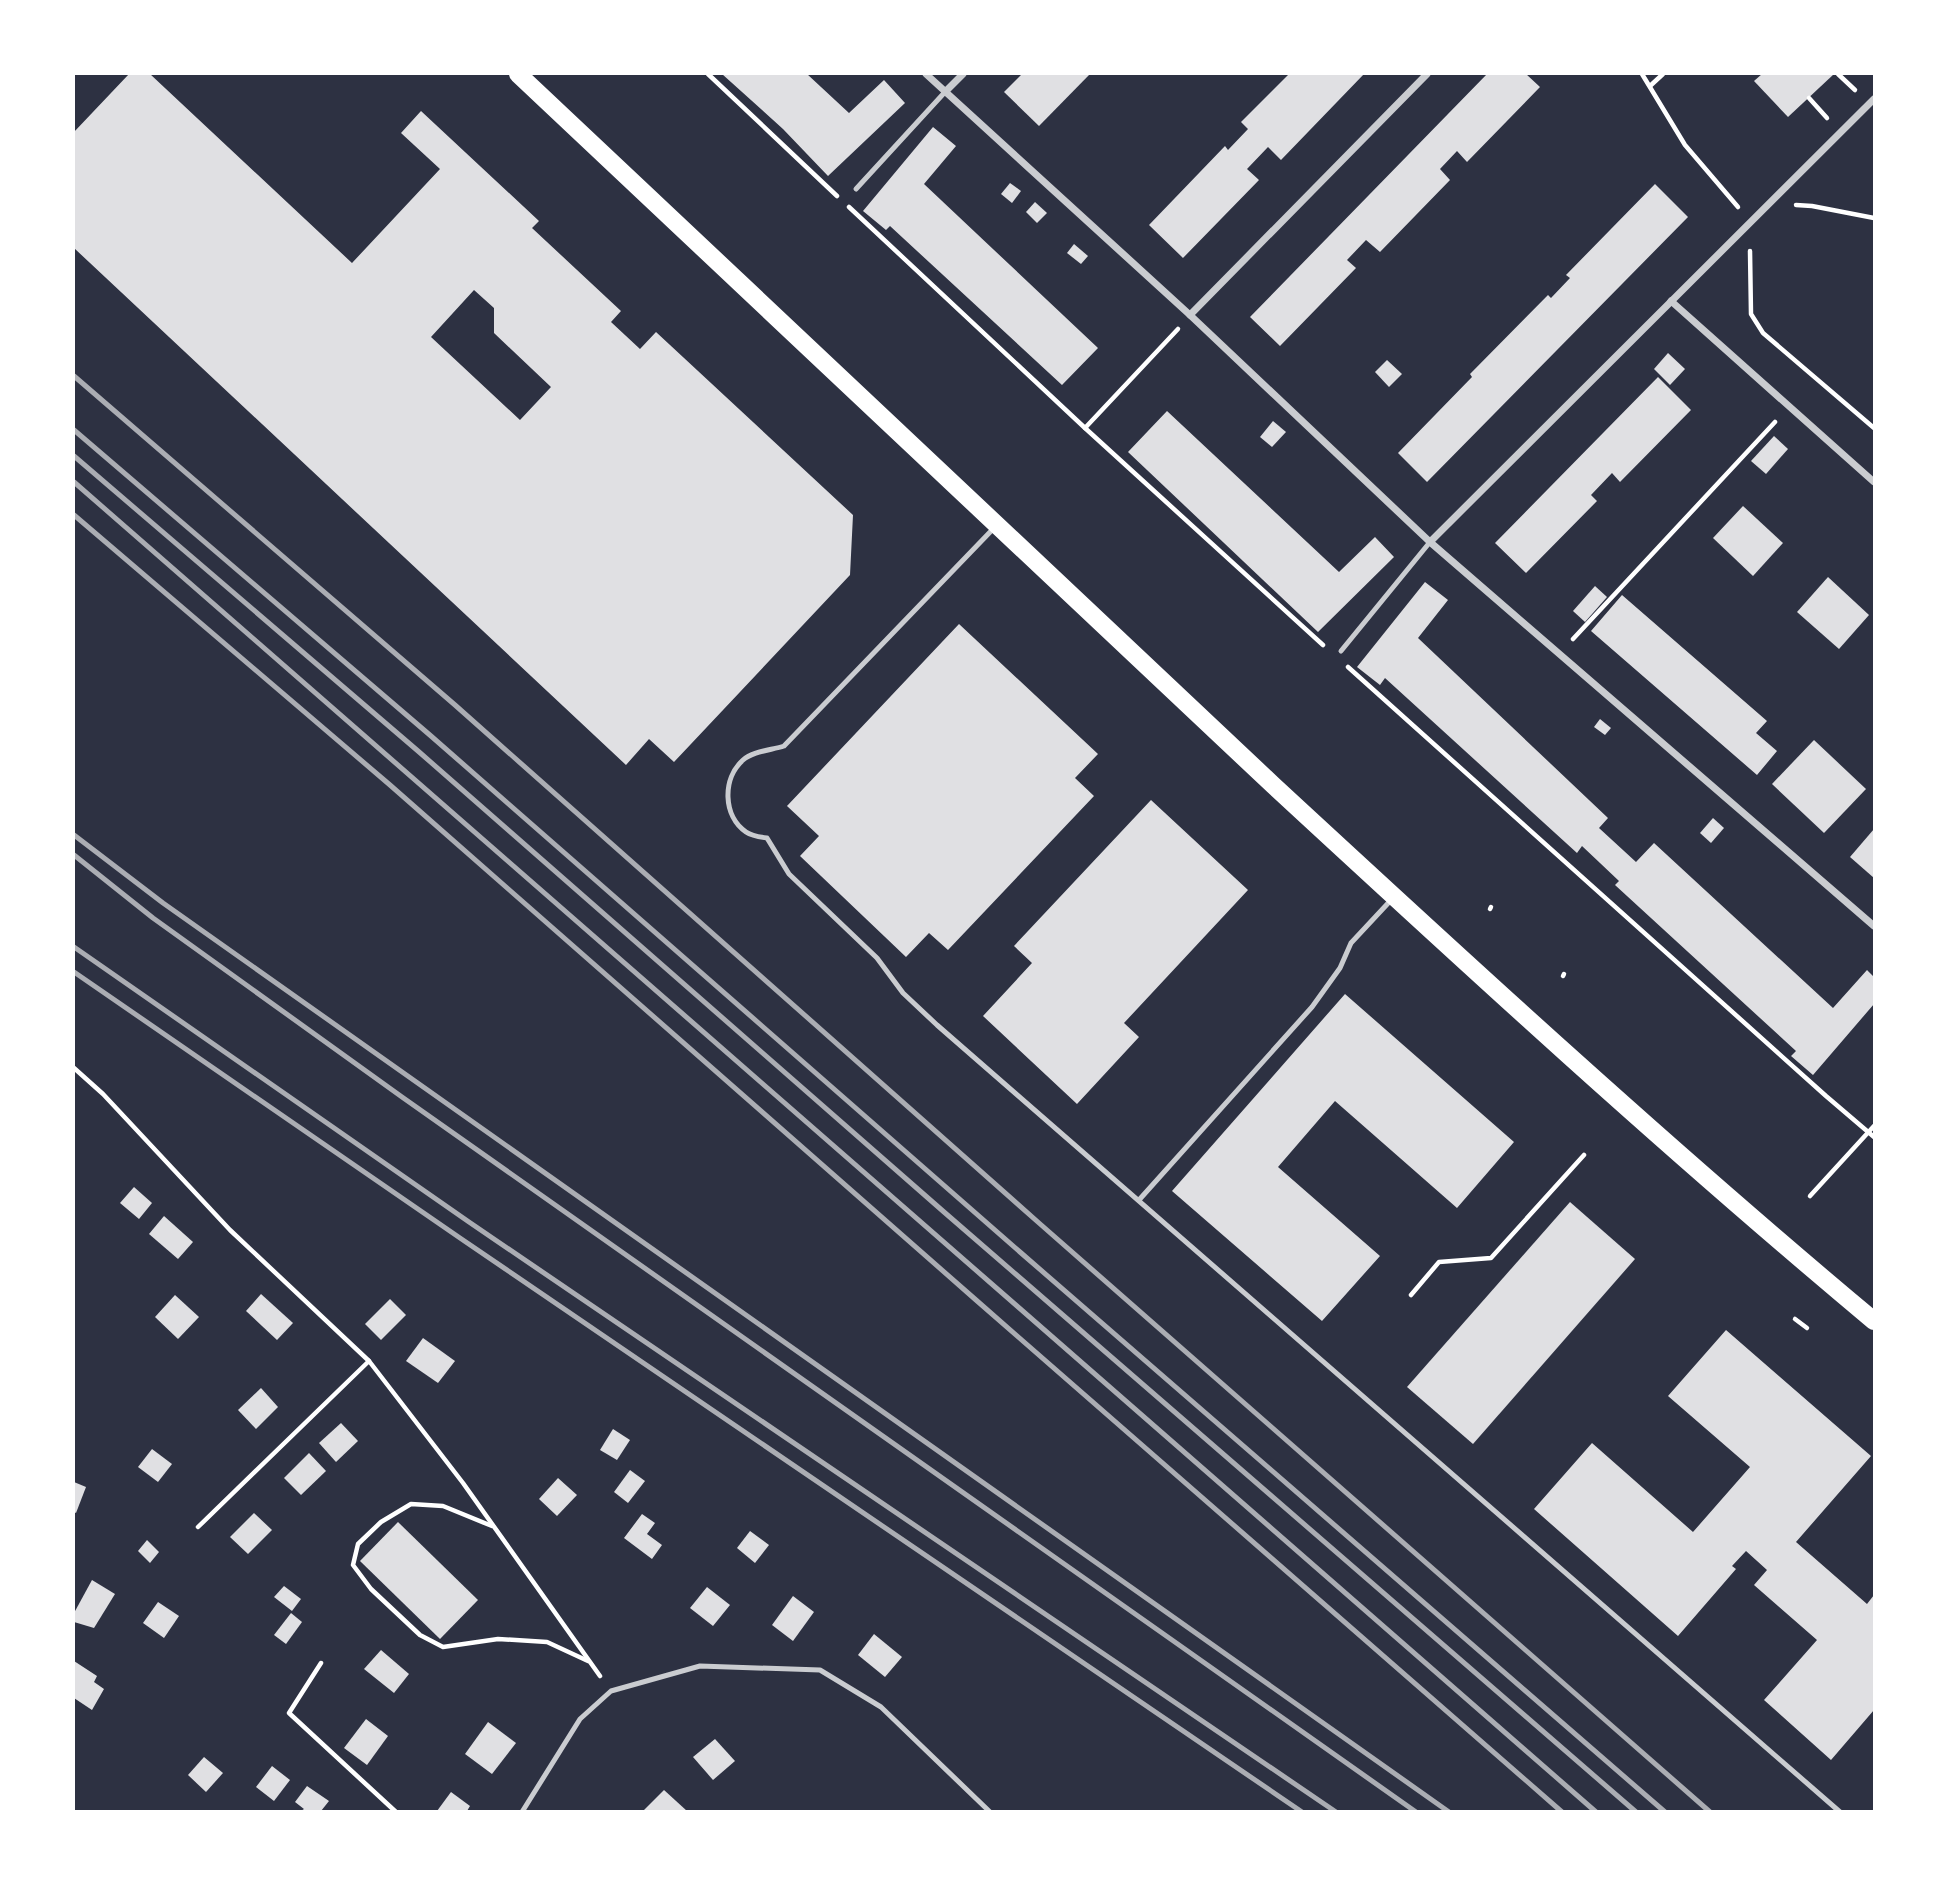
<svg xmlns="http://www.w3.org/2000/svg" width="1948" height="1885" font-family="'Alegreya Sans',sans-serif">
  <rect width="100%" height="100%" fill="#2d3142"/>
  <!-- building -->
  <g fill="#e0e0e3" fill-rule="evenodd">
    <path d="M 129,74 L 150,74 L 352,263 L 440,169 L 401,133 L 421,111 L 539,221 L 532,228 L 621,311 L 611,322 L 640,349 L 656,332 L 853,515 L 850,575 L 674,762 L 649,739 L 626,765 L 74,248 L 74,132 ZM 474,290 L 494,308 L 494,333 L 551,387 L 520,420 L 431,337 Z"/>
    <path d="M 722,74 L 807,74 L 849,113 L 884,80 L 905,103 L 828,176 L 783,129 Z"/>
    <path d="M 1022,74 L 1090,74 L 1039,126 L 1004,92 Z"/>
    <path d="M 1289,74 L 1364,74 L 1281,160 L 1268,147 L 1247,169 L 1259,180 L 1183,258 L 1149,225 L 1225,146 L 1228,150 L 1248,129 L 1241,122 Z"/>
    <path d="M 1487,74 L 1526,74 L 1540,87 L 1467,162 L 1457,151 L 1440,169 L 1450,180 L 1380,252 L 1366,240 L 1347,260 L 1356,268 L 1280,346 L 1250,317 Z"/>
    <path d="M 1762,74 L 1834,74 L 1788,117 L 1754,81 Z"/>
    <path d="M 933,127 L 956,146 L 924,184 L 1098,348 L 1062,385 L 890,226 L 886,230 L 863,211 Z"/>
    <path d="M 1010,183 L 1021,191 L 1012,203 L 1001,194 Z"/>
    <path d="M 1655,184 L 1688,217 L 1427,482 L 1398,453 L 1472,377 L 1470,374 L 1548,295 L 1551,298 L 1570,278 L 1566,275 Z"/>
    <path d="M 1035,202 L 1047,213 L 1037,223 L 1026,212 Z"/>
    <path d="M 1074,244 L 1088,256 L 1081,264 L 1067,253 Z"/>
    <path d="M 1668,353 L 1685,369 L 1670,385 L 1654,369 Z"/>
    <path d="M 1387,360 L 1402,374 L 1389,387 L 1375,372 Z"/>
    <path d="M 1658,377 L 1691,410 L 1620,482 L 1612,473 L 1591,495 L 1597,501 L 1526,573 L 1495,543 Z"/>
    <path d="M 1167,411 L 1339,572 L 1375,537 L 1394,557 L 1318,632 L 1128,452 Z"/>
    <path d="M 1273,421 L 1286,432 L 1272,447 L 1260,437 Z"/>
    <path d="M 1774,436 L 1788,449 L 1766,474 L 1751,461 Z"/>
    <path d="M 1743,506 L 1783,543 L 1753,576 L 1713,538 Z"/>
    <path d="M 1828,577 L 1869,615 L 1839,649 L 1797,612 Z"/>
    <path d="M 1425,582 L 1448,600 L 1418,638 L 1608,818 L 1599,828 L 1636,862 L 1654,843 L 1833,1008 L 1867,970 L 1874,977 L 1874,1004 L 1813,1075 L 1791,1056 L 1796,1051 L 1615,885 L 1619,881 L 1600,863 L 1582,846 L 1577,853 L 1385,678 L 1380,685 L 1357,667 Z"/>
    <path d="M 1595,586 L 1607,597 L 1585,622 L 1573,611 Z"/>
    <path d="M 1622,595 L 1767,721 L 1756,733 L 1777,751 L 1757,775 L 1591,631 Z"/>
    <path d="M 959,624 L 1098,754 L 1075,778 L 1094,796 L 948,950 L 929,933 L 906,957 L 800,856 L 819,836 L 787,806 Z"/>
    <path d="M 1600,719 L 1611,728 L 1605,735 L 1594,727 Z"/>
    <path d="M 1814,740 L 1866,789 L 1824,833 L 1772,784 Z"/>
    <path d="M 1151,800 L 1248,890 L 1124,1023 L 1139,1037 L 1077,1104 L 983,1016 L 1032,963 L 1014,946 Z"/>
    <path d="M 1713,818 L 1724,828 L 1711,843 L 1700,833 Z"/>
    <path d="M 1874,829 L 1874,878 L 1850,857 Z"/>
    <path d="M 1345,994 L 1514,1142 L 1457,1208 L 1335,1101 L 1278,1167 L 1380,1256 L 1322,1321 L 1172,1191 Z"/>
    <path d="M 134,1187 L 152,1203 L 139,1219 L 120,1203 Z"/>
    <path d="M 1570,1202 L 1635,1259 L 1473,1444 L 1407,1387 Z"/>
    <path d="M 164,1216 L 193,1242 L 178,1259 L 149,1234 Z"/>
    <path d="M 261,1294 L 293,1323 L 277,1340 L 246,1311 Z"/>
    <path d="M 175,1295 L 199,1317 L 178,1339 L 155,1317 Z"/>
    <path d="M 390,1299 L 406,1315 L 381,1340 L 365,1324 Z"/>
    <path d="M 1726,1330 L 1871,1456 L 1796,1542 L 1867,1604 L 1874,1595 L 1874,1710 L 1831,1760 L 1764,1700 L 1817,1640 L 1754,1585 L 1767,1570 L 1746,1551 L 1732,1566 L 1736,1569 L 1678,1636 L 1534,1509 L 1592,1443 L 1693,1532 L 1750,1467 L 1668,1396 Z"/>
    <path d="M 423,1338 L 455,1361 L 438,1383 L 406,1361 Z"/>
    <path d="M 261,1388 L 278,1407 L 256,1429 L 238,1410 Z"/>
    <path d="M 341,1423 L 358,1441 L 336,1462 L 319,1443 Z"/>
    <path d="M 613,1429 L 630,1440 L 617,1460 L 600,1450 Z"/>
    <path d="M 152,1449 L 172,1464 L 158,1482 L 138,1467 Z"/>
    <path d="M 309,1453 L 326,1471 L 301,1495 L 284,1478 Z"/>
    <path d="M 630,1470 L 645,1481 L 628,1503 L 614,1492 Z"/>
    <path d="M 558,1478 L 577,1495 L 557,1516 L 539,1499 Z"/>
    <path d="M 74,1482 L 86,1487 L 76,1513 L 74,1512 Z"/>
    <path d="M 254,1513 L 272,1530 L 248,1554 L 230,1537 Z"/>
    <path d="M 642,1514 L 655,1523 L 647,1534 L 662,1545 L 652,1559 L 624,1538 Z"/>
    <path d="M 398,1522 L 478,1600 L 440,1639 L 360,1561 Z"/>
    <path d="M 750,1531 L 769,1545 L 755,1563 L 737,1548 Z"/>
    <path d="M 147,1540 L 159,1552 L 150,1563 L 138,1551 Z"/>
    <path d="M 92,1580 L 115,1594 L 94,1628 L 74,1622 L 74,1613 Z"/>
    <path d="M 284,1586 L 301,1599 L 292,1611 L 274,1597 Z"/>
    <path d="M 707,1587 L 730,1605 L 713,1626 L 690,1608 Z"/>
    <path d="M 793,1596 L 814,1612 L 793,1641 L 772,1625 Z"/>
    <path d="M 158,1602 L 179,1616 L 164,1638 L 143,1623 Z"/>
    <path d="M 291,1613 L 302,1622 L 286,1644 L 274,1635 Z"/>
    <path d="M 874,1634 L 902,1657 L 885,1677 L 858,1655 Z"/>
    <path d="M 381,1650 L 409,1674 L 394,1693 L 364,1669 Z"/>
    <path d="M 74,1661 L 97,1676 L 94,1682 L 104,1689 L 92,1710 L 74,1698 Z"/>
    <path d="M 366,1719 L 388,1736 L 367,1765 L 344,1748 Z"/>
    <path d="M 488,1722 L 516,1743 L 492,1774 L 465,1754 Z"/>
    <path d="M 715,1739 L 735,1761 L 713,1780 L 693,1757 Z"/>
    <path d="M 204,1757 L 223,1773 L 206,1792 L 188,1775 Z"/>
    <path d="M 272,1766 L 290,1780 L 274,1801 L 256,1787 Z"/>
    <path d="M 307,1786 L 329,1801 L 321,1811 L 301,1811 L 304,1809 L 295,1802 Z"/>
    <path d="M 664,1790 L 687,1811 L 643,1811 Z"/>
    <path d="M 451,1792 L 470,1806 L 467,1811 L 437,1811 Z"/>
  </g>
  <g fill="none" stroke-linecap="round" stroke-linejoin="round">
    <!-- path -->
    <g stroke="#fff" stroke-width="4.5">
      <path d="M 708,74 L 837,196"/>
      <path d="M 1642,74 L 1685,145 L 1738,207"/>
      <path d="M 1838,74 L 1855,90"/>
      <path d="M 1650,86 L 1663,74"/>
      <path d="M 1809,98 L 1827,118"/>
      <path d="M 1796,205 L 1812,206 L 1874,218"/>
      <path d="M 849,207 L 1085,428 L 1323,645"/>
      <path d="M 1750,251 L 1751,314 L 1763,333 L 1874,428"/>
      <path d="M 1085,428 L 1178,329"/>
      <path d="M 1573,639 L 1775,422"/>
      <path d="M 1348,667 L 1826,1096 L 1874,1137"/>
      <path d="M 1490,909 L 1491,907"/>
      <path d="M 1563,976 L 1564,974"/>
      <path d="M 74,1068 L 103,1094 L 230,1230 L 369,1361 L 463,1483 L 600,1676"/>
      <path d="M 1810,1196 L 1874,1126"/>
      <path d="M 1411,1295 L 1439,1262 L 1491,1258 L 1584,1155"/>
      <path d="M 1795,1319 L 1807,1328"/>
      <path d="M 492,1526 L 443,1506 L 411,1504 L 381,1522 L 358,1544 L 353,1565 L 371,1589 L 420,1635 L 443,1647 L 498,1639 L 547,1642 L 588,1661"/>
      <path d="M 198,1527 L 369,1361"/>
      <path d="M 321,1663 L 289,1713 L 396,1812"/>
    </g>
    <!-- service -->
    <g stroke="#caccd0" stroke-width="5">
      <path d="M 856,189 L 945,92"/>
      <path d="M 993,529 L 784,746 C 772,750 753,751 743,760 C 722,779 723,816 746,832 C 752,836 759,837 767,838 L 789,874 L 877,958 L 903,993 L 937,1025 L 1840,1812"/>
      <path d="M 1341,651 L 1430,542"/>
      <path d="M 1139,1200 L 1312,1007 L 1340,968 L 1351,943 L 1392,899"/>
      <path d="M 522,1812 L 580,1719 L 611,1691 L 700,1666 L 820,1670 L 881,1707 L 990,1812"/>
    </g>
    <!-- minor -->
    <g stroke="#caccd0" stroke-width="7">
      <path d="M 926,74 L 1190,315 L 1430,542 L 1874,926"/>
      <path d="M 945,92 L 963,74"/>
      <path d="M 1671,301 L 1874,482"/>
      <path d="M 1190,315 L 1427,74"/>
      <path d="M 1430,542 L 1874,99"/>
    </g>
    <!-- primary -->
    <path stroke="#fff" stroke-width="18" d="M 518,74 C 769,312 1020,550 1273,785 C 1470,967 1668,1149 1874,1321"/>
    <!-- rail -->
    <g stroke="#abadb3" stroke-width="5">
      <path d="M 74,376 L 455,705 L 1039,1223 L 1710,1812"/>
      <path d="M 74,430 L 431,736 L 1020,1252 L 1665,1812"/>
      <path d="M 74,456 L 418,751 L 944,1212 L 1636,1812"/>
      <path d="M 74,482 L 1596,1812"/>
      <path d="M 74,515 L 390,785 L 976,1300 L 1562,1812"/>
      <path d="M 74,835 L 163,903 L 1449,1812"/>
      <path d="M 74,855 L 153,918 L 402,1097 L 1416,1812"/>
      <path d="M 74,947 L 469,1222 L 1336,1812"/>
      <path d="M 74,972 L 460,1238 L 1302,1812"/>
    </g>
  </g>
  <!-- border -->
  <rect width="1948" height="1885" fill="none" stroke="#ffffff" stroke-width="150"/>
</svg>
